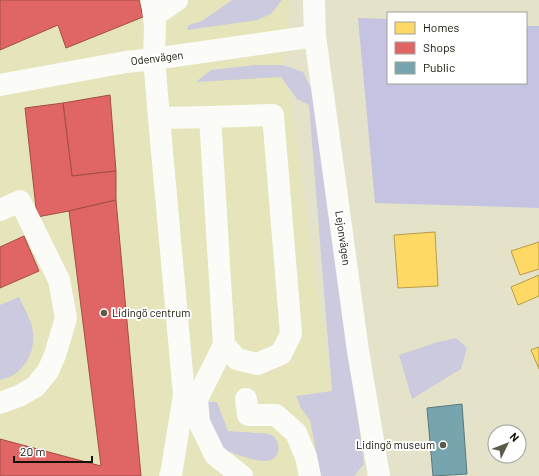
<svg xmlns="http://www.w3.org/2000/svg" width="539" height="476" font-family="Barlow,sans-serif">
  <rect width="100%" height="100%" fill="#e4e3ca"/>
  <!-- built -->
  <path fill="#e6e4bb" d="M 0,0 L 290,0 L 282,77 L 289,92 L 332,391 L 336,476 L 0,476 Z"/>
  <!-- green -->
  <g fill="#cbcade">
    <path d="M 232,0 L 282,0 L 271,14 L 257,20 L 187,30 L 189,25 L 202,21 Z"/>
    <path d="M 256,65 L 283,65 L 303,72 L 314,94 L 364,464 L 354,476 L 320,476 L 317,457 L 310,420 L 301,408 L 296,396 L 332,391 L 309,105 L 297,99 L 281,77 L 196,82 L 211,70 Z"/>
    <path d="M 19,297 C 23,306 28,314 31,323 C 37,342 31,362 15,374 C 10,377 5,378 0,380 L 0,305 Z"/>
    <path d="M 456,338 L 467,348 L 461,369 L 412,399 L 399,355 L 438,342 Z"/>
    <path d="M 202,402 L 217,402 L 228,431 C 238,432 247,432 257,433 C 260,433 265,433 269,434 C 281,438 282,457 270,460 C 259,464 233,453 222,449 Z"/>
  </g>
  <!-- forest -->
  <path fill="#c5c3e2" d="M 358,18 L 388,19 L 388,83 L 526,83 L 526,26 L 539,26 L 539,208 L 375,203 Z"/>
  <!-- homes -->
  <g fill="#ffd966" stroke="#b89d48">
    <path d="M 435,232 L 438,286 L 398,288 L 394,235 Z"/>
    <path d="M 539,242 L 539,269 L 520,275 L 511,251 Z"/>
    <path d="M 539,275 L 539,296 L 518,305 L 511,287 Z"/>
    <path d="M 539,347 L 539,369 L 531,350 Z"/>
  </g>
  <!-- shops -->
  <g fill="#e06666" stroke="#a24d48">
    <path d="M 0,0 L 139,0 L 143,17 L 66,48 L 58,25 L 0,50 Z"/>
    <path d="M 110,95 L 116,171 L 72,176 L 63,103 Z"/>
    <path d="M 63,103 L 72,176 L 116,171 L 116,200 L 69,211 L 37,217 L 25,108 Z"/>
    <path d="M 116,200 L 141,476 L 0,476 L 0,439 L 101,466 L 69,211 Z"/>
    <path d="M 24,236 L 39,271 L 0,288 L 0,247 Z"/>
  </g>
  <!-- public -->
  <path fill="#76a5af" stroke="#58797b" d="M 462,404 L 467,474 L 433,476 L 427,408 Z"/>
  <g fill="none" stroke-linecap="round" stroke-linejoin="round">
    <!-- minor -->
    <g stroke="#fbfbf7" stroke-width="22">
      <path d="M 152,0 L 155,26 L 154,59 L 159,118 L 210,117 L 224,345 L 197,399 L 199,422 L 215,455 L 242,476"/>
      <path d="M 314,0 L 315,36 L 358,351 L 379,476"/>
      <path d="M 154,16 L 177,0"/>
      <path d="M 0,85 L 126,62 L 154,59 L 315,36"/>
      <path d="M 210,117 L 273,115 L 291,334 L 281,354 L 257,364 L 237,359 L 224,345"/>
      <path d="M 159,118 L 184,395 L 171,475 L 170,476"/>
      <path d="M 0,210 L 20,201 L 59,280 L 66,318 L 55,355 L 48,371 L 35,387 L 19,396 L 0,403"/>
      <path d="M 246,399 L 248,415 L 276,415 L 296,433 L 306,457 L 310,476"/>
    </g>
  </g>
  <!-- markers -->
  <g fill="#5c5b49" stroke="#fff" stroke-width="1.5">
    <circle cx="104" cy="313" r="4"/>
    <circle cx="443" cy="445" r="4"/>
  </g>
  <g text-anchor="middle" stroke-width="4" stroke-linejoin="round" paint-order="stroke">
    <!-- street labels -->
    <g font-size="11" fill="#131203" stroke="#fff">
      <text transform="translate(157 58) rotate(-7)" y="4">Odenvägen</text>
      <text transform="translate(343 238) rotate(82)" y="4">Lejonvägen</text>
    </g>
    <!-- poi labels -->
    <g font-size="11" fill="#131203" stroke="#fff" text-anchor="start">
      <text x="112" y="317">Lidingö centrum</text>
      <text x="435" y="449" text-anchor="end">Lidingö museum</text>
    </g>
  </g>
  <!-- legend -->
  <rect x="387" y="12" width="140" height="72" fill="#ffffff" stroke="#a1a09a"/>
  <rect x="395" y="22" width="20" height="12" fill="#ffd966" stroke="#a1a09a"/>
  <text x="423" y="32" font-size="12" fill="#131203">Homes</text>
  <rect x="395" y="42" width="20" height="12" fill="#e06666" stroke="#a1a09a"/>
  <text x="423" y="52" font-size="12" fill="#131203">Shops</text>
  <rect x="395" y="62" width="20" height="12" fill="#76a5af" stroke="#a1a09a"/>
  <text x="423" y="72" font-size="12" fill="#131203">Public</text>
  <!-- north arrow -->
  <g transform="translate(507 444) rotate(47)"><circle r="19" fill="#ffffff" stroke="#a1a09a"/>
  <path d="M0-3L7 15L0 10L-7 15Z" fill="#5c5b49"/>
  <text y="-6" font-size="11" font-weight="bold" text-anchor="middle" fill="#131203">N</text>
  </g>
  <!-- scale -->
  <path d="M14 456v6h78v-6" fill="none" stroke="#131203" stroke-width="2"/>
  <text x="20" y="456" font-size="12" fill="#131203" stroke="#ffffff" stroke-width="3" paint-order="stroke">20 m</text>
</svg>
